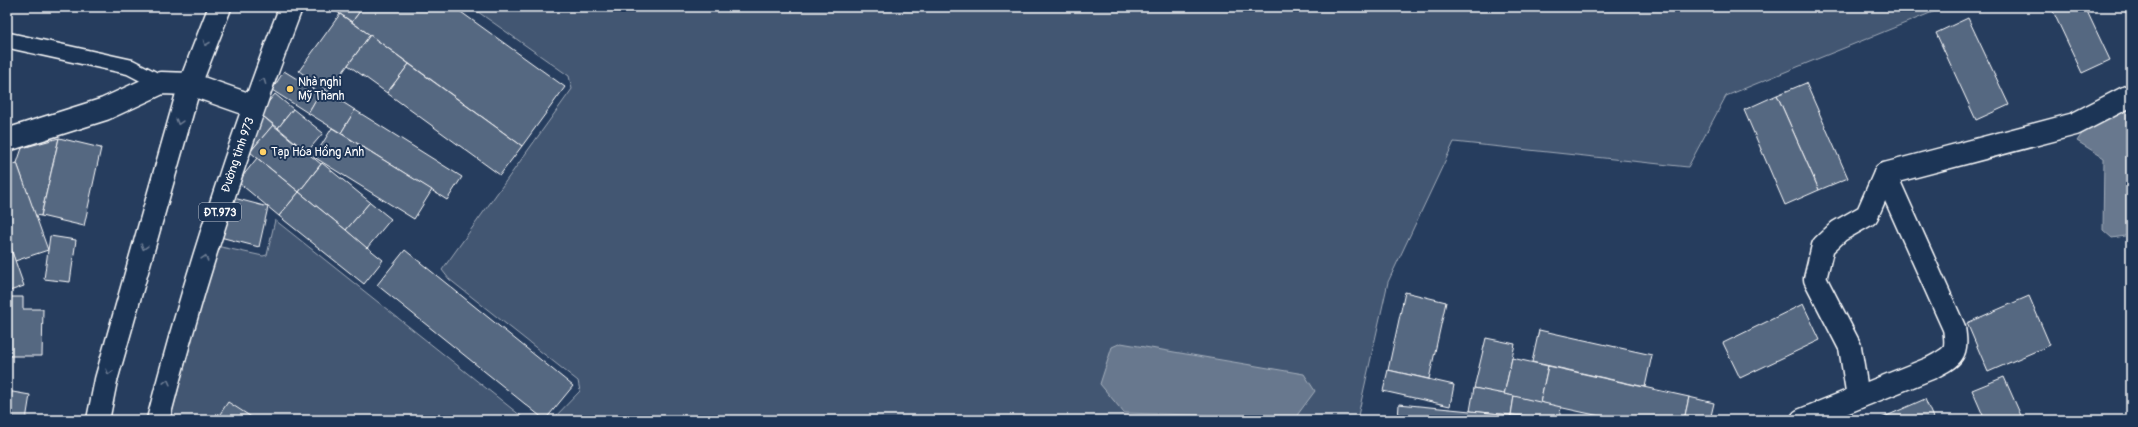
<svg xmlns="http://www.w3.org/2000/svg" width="2138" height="427" font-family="Pangolin,sans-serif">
  <rect width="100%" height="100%" fill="#263d5e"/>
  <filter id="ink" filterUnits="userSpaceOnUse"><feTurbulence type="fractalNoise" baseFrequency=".025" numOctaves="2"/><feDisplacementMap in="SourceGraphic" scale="8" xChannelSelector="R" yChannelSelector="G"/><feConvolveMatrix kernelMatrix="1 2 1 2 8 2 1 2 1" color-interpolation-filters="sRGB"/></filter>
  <g filter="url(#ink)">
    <!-- green -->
    <g fill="#425672" stroke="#a0aab8">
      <path d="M 471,7 L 1945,7 L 1726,96 L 1688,167 L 1454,142 L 1388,282 L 1357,420 L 552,420 L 580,391 L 578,381 L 449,279 L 442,270 L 572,89 L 569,76 Z"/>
      <path d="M 275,220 L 526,420 L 170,420 L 215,253 L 221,247 L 263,256 L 267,255 Z"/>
    </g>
    <!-- water -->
    <g fill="#67788e" stroke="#a4aebb">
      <path d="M 2131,109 L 2131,235 L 2112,238 L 2103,230 L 2104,158 L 2077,141 L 2087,126 Z"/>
      <path d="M 1121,343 L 1304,374 L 1315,391 L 1295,418 L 1124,413 L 1100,384 L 1112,347 Z"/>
    </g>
    <!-- building -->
    <g fill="#556781" stroke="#fff">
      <path d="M 330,7 L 363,7 L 352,22 Z"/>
      <path d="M 363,7 L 454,7 L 565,87 L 522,146 L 352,22 Z"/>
      <path d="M 2051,7 L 2085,7 L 2110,60 L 2082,73 Z"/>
      <path d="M 340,14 L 370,35 L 328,92 L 299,71 Z"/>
      <path d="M 1968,18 L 2009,105 L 1976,120 L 1936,33 Z"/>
      <path d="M 370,35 L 409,64 L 387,93 L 348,65 Z"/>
      <path d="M 409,64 L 522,146 L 500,175 L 387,93 Z"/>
      <path d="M 284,71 L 320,93 L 308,113 L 272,90 Z"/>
      <path d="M 1806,83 L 1848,178 L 1819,190 L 1777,95 Z"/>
      <path d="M 322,89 L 355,110 L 341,133 L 308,113 Z"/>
      <path d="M 275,94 L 293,109 L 278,128 L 259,113 Z"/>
      <path d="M 1777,95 L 1819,190 L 1785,205 L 1744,110 Z"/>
      <path d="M 293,109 L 323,133 L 307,152 L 278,128 Z"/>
      <path d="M 355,110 L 462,177 L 447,200 L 341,133 Z"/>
      <path d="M 264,117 L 273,125 L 250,152 L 241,145 Z"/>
      <path d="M 273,125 L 321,164 L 299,192 L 250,152 Z"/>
      <path d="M 332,128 L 432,190 L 414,219 L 314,157 Z"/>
      <path d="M 59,138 L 41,216 L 35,215 L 17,163 L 22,148 Z"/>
      <path d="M 59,138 L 101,148 L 84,226 L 41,216 Z"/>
      <path d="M 257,158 L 299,192 L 279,216 L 238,182 Z"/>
      <path d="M 17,163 L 48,250 L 15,261 L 7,238 L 7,166 Z"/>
      <path d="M 322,163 L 370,202 L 346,230 L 299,192 Z"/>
      <path d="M 299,192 L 383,260 L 364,284 L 279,216 Z"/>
      <path d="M 230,197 L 268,207 L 259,247 L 220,237 Z"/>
      <path d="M 370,202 L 391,219 L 367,248 L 346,230 Z"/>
      <path d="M 50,236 L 76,240 L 70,282 L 44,279 Z"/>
      <path d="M 10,246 L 24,286 L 7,292 L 7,247 Z"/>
      <path d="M 405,250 L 573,386 L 545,420 L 377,285 Z"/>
      <path d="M 1405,292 L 1446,302 L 1429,379 L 1388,370 Z"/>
      <path d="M 2029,296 L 2050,345 L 1988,372 L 1967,323 Z"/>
      <path d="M 7,297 L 23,297 L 23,309 L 43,309 L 42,356 L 7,356 Z"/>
      <path d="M 1803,304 L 1820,340 L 1740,378 L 1723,343 Z"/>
      <path d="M 1539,330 L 1652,355 L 1645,387 L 1532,362 Z"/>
      <path d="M 1486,338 L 1515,344 L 1504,395 L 1474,388 Z"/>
      <path d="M 1512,358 L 1548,366 L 1540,403 L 1504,395 Z"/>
      <path d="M 1548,366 L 1689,397 L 1684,420 L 1618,420 L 1540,403 Z"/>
      <path d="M 1388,370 L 1454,385 L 1450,406 L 1383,391 Z"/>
      <path d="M 2004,377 L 2023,420 L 1985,420 L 1972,390 Z"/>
      <path d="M 1474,388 L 1514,396 L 1511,415 L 1470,411 Z"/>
      <path d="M 7,391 L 30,395 L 26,420 L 7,420 Z"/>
      <path d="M 1514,396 L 1561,407 L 1559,420 L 1511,415 Z"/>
      <path d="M 1689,397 L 1714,403 L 1710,420 L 1684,420 Z"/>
      <path d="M 1925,399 L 1934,420 L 1883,420 L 1882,418 Z"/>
      <path d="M 228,402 L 256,420 L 216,420 Z"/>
      <path d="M 1399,404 L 1511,415 L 1510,420 L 1398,420 Z"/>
      <path d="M 1511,415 L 1547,418 L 1547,420 L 1510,420 Z"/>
    </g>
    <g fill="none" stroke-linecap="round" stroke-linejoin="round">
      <defs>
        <path id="lane" d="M 7,40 L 130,67 L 161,83"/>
        <g id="street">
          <path d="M 7,140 L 105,109 L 161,83 L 190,84"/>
          <path d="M 1858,397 L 1850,347 L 1815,279 L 1823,246 L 1839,231 L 1867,215 L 1885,174 L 2075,124 L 2131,95"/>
          <path d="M 1802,420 L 1931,368 C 1954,356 1958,354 1954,328 L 1885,174"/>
        </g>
        <g id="primary">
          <path d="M 190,84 L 253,106"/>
          <path d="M 98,420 L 106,380 L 190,84 L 220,7"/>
          <path id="s1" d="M 158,420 C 194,280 239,142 291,7"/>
        </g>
      </defs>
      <!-- lane casing -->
      <use href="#lane" stroke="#fff" stroke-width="18"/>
      <!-- street casing -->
      <use href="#street" stroke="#fff" stroke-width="25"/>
      <!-- primary casing -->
      <use href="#primary" stroke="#fff" stroke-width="25"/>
      <!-- lane -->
      <use href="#lane" stroke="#1d3557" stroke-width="15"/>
      <!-- street -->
      <use href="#street" stroke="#1d3557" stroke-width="22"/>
      <!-- primary -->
      <use href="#primary" stroke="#1d3557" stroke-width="22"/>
    </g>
    <!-- one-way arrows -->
    <defs><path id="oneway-chevron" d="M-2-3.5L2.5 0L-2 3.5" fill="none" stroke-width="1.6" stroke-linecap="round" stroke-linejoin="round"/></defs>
    <g stroke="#6c7c92">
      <use href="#oneway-chevron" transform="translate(206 43) rotate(112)"/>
      <use href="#oneway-chevron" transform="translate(263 81) rotate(-69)"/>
      <use href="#oneway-chevron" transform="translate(179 122) rotate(106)"/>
      <use href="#oneway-chevron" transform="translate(144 247) rotate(106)"/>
      <use href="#oneway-chevron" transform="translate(205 258) rotate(-72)"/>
      <use href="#oneway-chevron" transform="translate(109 372) rotate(106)"/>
      <use href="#oneway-chevron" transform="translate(167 382) rotate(-76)"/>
    </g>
  </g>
  <!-- markers -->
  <g fill="#ffd166" stroke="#1d3557" stroke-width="1.5">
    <circle cx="290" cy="89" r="4"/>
    <circle cx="263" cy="152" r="4"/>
  </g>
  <g text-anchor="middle" stroke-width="4" stroke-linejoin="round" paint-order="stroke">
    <!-- shield labels -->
    <rect fill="#1d3557" stroke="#bbc2cd" stroke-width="1" x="199" y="203" width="42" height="18" rx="3"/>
    <g font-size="11" font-weight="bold" fill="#fff">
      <text x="220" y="216">ĐT.973</text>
    </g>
    <!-- poi labels -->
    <g font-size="12" fill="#fff" stroke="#1d3557" text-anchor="start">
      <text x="298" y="86">Nhà nghỉ<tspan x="298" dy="14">Mỹ Thanh</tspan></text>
      <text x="271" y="156">Tạp Hóa Hồng Anh</text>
    </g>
    <!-- street labels -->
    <g font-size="12" fill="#fff" stroke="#1d3557">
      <text dy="4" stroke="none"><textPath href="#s1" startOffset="277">Đường tỉnh 973</textPath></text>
    </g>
  </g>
  <!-- margin -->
  <rect width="2138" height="427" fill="none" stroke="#1d3557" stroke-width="24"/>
  <rect x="12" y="12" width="2114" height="403" fill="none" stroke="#fff" stroke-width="1.5" filter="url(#ink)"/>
</svg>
